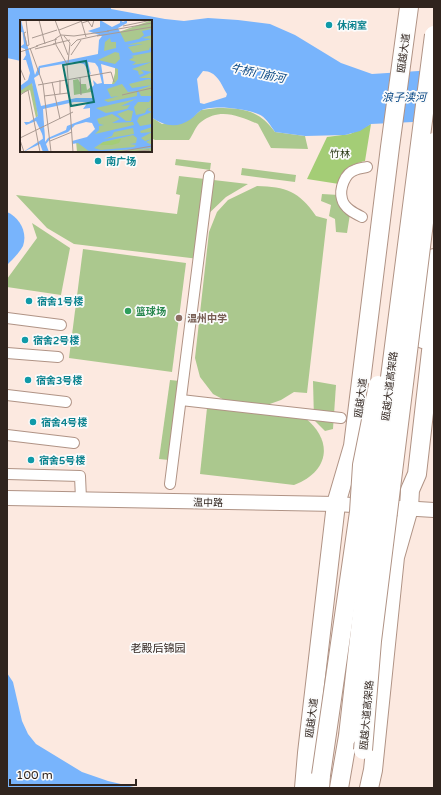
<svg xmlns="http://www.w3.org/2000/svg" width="441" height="795" font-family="'Varela Round','Noto Sans SC',sans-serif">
  <rect width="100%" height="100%" fill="#fce9e0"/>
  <!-- green -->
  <g fill="#abc88e">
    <path d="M 217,108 C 243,108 259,110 275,132 L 305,136 L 308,149 L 271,148 L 258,124 C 239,116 220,107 201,122 C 196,125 193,135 189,140 L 155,140 L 151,138 L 151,117 L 162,124 L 190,119 L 201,110 Z"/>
    <path d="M 176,159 L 211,163 L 210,170 L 175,165 Z"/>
    <path d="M 242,168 L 296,175 L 295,182 L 241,175 Z"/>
    <path d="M 179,176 L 248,184 L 226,197 L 204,218 L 199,259 L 74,244 L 47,228 L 16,195 L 177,214 L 180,195 L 176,194 Z"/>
    <path d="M 257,186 C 286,187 299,191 316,216 L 327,219 L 307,393 L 294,392 L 281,400 L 267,405 L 230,403 L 213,394 L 200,377 L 195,358 L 209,232 L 217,212 L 228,200 Z"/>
    <path d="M 322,194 L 339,195 L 350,214 L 347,233 L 336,232 L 335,219 L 329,216 L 331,205 L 321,201 Z"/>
    <path d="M 32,223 L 70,248 L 61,295 L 7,287 L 7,279 L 37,238 Z"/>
    <path d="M 83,249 L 186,263 L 172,372 L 69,358 Z"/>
    <path d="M 170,380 L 180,381 L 169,460 L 159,459 Z"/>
    <path d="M 313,381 L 336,385 L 333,429 L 325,431 L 314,420 Z"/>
    <path d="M 207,408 L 305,418 C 334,441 329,472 294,485 L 200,474 Z"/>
  </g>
  <!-- forest -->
  <path fill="#a4cd76" d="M 371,124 L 365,161 C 352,164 341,170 339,184 L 307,179 L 327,137 L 350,134 Z"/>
  <!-- water -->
  <g fill="#78b4fc" fill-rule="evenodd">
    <path d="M 7,7 L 111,7 L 111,9 L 165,19 L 184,21 L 208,18 L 238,20 L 270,24 L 295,35 L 341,63 L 372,74 L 434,70 L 434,121 L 371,124 L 360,131 L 345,135 L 305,136 L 275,132 C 270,125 266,117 258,114 C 246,109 212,104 200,111 C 197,113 194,117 191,119 C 177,129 164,126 151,117 L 151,21 L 21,21 L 21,61 L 7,58 ZM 203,71 C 217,71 221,84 227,94 L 226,97 L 204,104 L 200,103 L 197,79 Z"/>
    <path d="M 7,212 C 19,217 28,232 23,246 C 20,252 12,260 7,265 Z"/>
    <path d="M 7,673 L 13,682 L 22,721 L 28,734 L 36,744 L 82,772 L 108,781 L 138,788 L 7,788 Z"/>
  </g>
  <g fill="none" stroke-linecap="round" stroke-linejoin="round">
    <defs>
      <g id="street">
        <path d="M 362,217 C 354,213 344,208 342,199 C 339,189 345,173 355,170 C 359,168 363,168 367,167"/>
        <path d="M 7,318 L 61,325"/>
        <path d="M 7,353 L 58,357"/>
        <path d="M 7,395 L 66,402"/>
        <path d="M 181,400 L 341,418"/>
        <path d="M 7,435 L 74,443"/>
        <path d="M 7,474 L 80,476 L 81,499"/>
        <path d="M 170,484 L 209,176"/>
      </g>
      <path id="secondary" d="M 7,498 L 336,504 L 434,510"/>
      <g id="highway">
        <path d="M 423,339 L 434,258"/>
        <path d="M 304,788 L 307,753 L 336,504 L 353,446 L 390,147 L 409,7"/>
        <path d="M 320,788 L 321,775"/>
        <path d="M 339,788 L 348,736"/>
        <path d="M 369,788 L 373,770 L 395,557 L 409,508 L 410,490 L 417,474 L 434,325"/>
      </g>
    </defs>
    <!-- street casing -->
    <use href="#street" stroke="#b09385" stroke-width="12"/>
    <!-- secondary casing -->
    <use href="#secondary" stroke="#b09385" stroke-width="16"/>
    <!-- highway casing -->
    <use href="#highway" stroke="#b09385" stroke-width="20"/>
    <!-- street -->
    <use href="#street" stroke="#fff" stroke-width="10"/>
    <!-- secondary -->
    <use href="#secondary" stroke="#fff" stroke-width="14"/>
    <!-- highway -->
    <use href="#highway" stroke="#fff" stroke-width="18"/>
    <defs>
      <g id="highway-bridge">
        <path d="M 348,736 L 379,463 L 434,35"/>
        <path d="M 363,750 L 372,641 L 434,142"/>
        <path d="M 321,775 L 359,512 L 362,465 L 378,385"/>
      </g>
    </defs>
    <!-- highway-bridge casing -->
    <use href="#highway-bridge" stroke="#b09385" stroke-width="20" stroke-linecap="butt"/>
    <!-- highway-bridge -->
    <use href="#highway-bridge" stroke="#fff" stroke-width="18"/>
  </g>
  <!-- markers -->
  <g fill="#0f9aa8" stroke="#fbfbfb" stroke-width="1.5">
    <circle cx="329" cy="25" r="4"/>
    <circle cx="98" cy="161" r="4"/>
    <circle cx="29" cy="301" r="4"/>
    <circle cx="25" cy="340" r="4"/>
    <circle cx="28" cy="380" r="4"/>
    <circle cx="33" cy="422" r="4"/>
    <circle cx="31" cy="460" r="4"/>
  </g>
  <circle fill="#2e9e5b" stroke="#fbfbfb" stroke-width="1.5" cx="128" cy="311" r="4"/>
  <circle fill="#8d6e63" stroke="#fbfbfb" stroke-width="1.5" cx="179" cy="318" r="4"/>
  <g text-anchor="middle" stroke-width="3.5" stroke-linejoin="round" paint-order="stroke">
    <!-- culture labels -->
    <g font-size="10" font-weight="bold" fill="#0d838f" stroke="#fbfbfb" text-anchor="start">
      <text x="337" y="29">休闲室</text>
      <text x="106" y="165">南广场</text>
      <text x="37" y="305">宿舍1号楼</text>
      <text x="33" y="344">宿舍2号楼</text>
      <text x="36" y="384">宿舍3号楼</text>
      <text x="41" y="426">宿舍4号楼</text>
      <text x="39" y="464">宿舍5号楼</text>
    </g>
    <!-- street labels -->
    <g font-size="10" fill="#30241e" stroke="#fbfbfb">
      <text transform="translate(403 53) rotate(-82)" y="4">瓯越大道</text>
      <text transform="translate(389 386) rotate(-83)" y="4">瓯越大道高架路</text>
      <text transform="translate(360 398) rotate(-83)" y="4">瓯越大道</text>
      <text transform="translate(208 502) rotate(1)" y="4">温中路</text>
      <text transform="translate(366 715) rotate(-85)" y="4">瓯越大道高架路</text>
      <text transform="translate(311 718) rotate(-83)" y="4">瓯越大道</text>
    </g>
    <!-- park labels -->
    <g font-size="10" fill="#263612" stroke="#fbfbfb">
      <text x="340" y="157">竹林</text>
    </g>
    <!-- leisure labels -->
    <g font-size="10" font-weight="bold" fill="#27864d" stroke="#fbfbfb" text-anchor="start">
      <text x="136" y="315">篮球场</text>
    </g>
    <!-- education labels -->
    <g font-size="10" font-weight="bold" fill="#785e54" stroke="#fbfbfb" text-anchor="start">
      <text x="187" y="322">温州中学</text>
    </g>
    <!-- water labels -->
    <g font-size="11" font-style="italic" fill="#004281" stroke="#fbfbfb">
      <text transform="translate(258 73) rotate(12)" y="4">牛桥门前河</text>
      <text x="404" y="101">浪子渎河</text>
    </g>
    <!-- neighbourhood labels -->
    <g font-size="11" fill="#30241e" stroke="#fbfbfb">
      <text x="158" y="652">老殿后锦园</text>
    </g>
  </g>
  <!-- overview -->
  <g transform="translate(20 20)">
    <rect width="132" height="132" fill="#fce9e0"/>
    <path d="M 132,0 L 132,132 L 57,132 L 56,121 L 73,118 L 76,107 L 72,81 L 87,77 L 85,67 L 92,64 L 95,53 L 95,46 L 76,41 L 82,18 ZM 58,59 L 61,64 L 66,64 L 67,70 L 71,67 L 71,72 L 54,75 L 53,60 ZM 9,63 L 12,63 L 15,73 L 18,96 L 16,98 L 10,70 L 0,74 L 0,71 Z" fill="#abc88e"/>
    <path d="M 101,119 L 99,123 L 92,125 L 80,125 L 83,122 Z" fill="#a4cd76"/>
    <path d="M 1,0 L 15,55 L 19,46 L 78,34 L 79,20 L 82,16 L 68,11 L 80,7 L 80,0 L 92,7 L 100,3 L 100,0 L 103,2 L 107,0 L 107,3 L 98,8 L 105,22 L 119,19 L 124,15 L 122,11 L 132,9 L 132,15 L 122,18 L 132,19 L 106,25 L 123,24 L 108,27 L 113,33 L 129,30 L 130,27 L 132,29 L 132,32 L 111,36 L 114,37 L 109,40 L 116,42 L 112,45 L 132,42 L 112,49 L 118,51 L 119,55 L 124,53 L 121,50 L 132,52 L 119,58 L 130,58 L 132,61 L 129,59 L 109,64 L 112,68 L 132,65 L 118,70 L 121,76 L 132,76 L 129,82 L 118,82 L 114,87 L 116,95 L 125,93 L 127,89 L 132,87 L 127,90 L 132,92 L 119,97 L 117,101 L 120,106 L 132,104 L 132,107 L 120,111 L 121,113 L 132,112 L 121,118 L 125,121 L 132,119 L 126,122 L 132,125 L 132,128 L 70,132 L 58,123 L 52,124 L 52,121 L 67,117 L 75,109 L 72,103 L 66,102 L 55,105 L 48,112 L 30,119 L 26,124 L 29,132 L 23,132 L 20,124 L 3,132 L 24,118 L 16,101 L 6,105 L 4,102 L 9,102 L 18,96 L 12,63 L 0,71 L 0,66 L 8,60 L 10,53 L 6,40 L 3,40 L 6,35 L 5,29 L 0,27 L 4,24 ZM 90,18 L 91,22 L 96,22 L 96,28 L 84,31 L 85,22 ZM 95,32 L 99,33 L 100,39 L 95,44 L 78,40 ZM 54,42 L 64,44 L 71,55 L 68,42 L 75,43 L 78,47 L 82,63 L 77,64 L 73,60 L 74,65 L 70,69 L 74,78 L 56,78 L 21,86 L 14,58 L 20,54 L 20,48 ZM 81,44 L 98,49 L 98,59 L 94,64 L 84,64 ZM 102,64 L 108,72 L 117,71 L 117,76 L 88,82 L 84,80 L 99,76 L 91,77 L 87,69 ZM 116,79 L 101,86 L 110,85 L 107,89 L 86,93 L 76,88 ZM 54,82 L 68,82 L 63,89 L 70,88 L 70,97 L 47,106 L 46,110 L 28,118 L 25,122 L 23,89 ZM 108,90 L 113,91 L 111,101 L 106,101 L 97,94 ZM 92,94 L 100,99 L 92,103 L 113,102 L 114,105 L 75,114 L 79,110 L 79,106 L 84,105 L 79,104 L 77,99 ZM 113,108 L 114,114 L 84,119 L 92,116 L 94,112 ZM 113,115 L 117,118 L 116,123 L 110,124 L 116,125 L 114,127 L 81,130 L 74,128 L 83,122 Z" fill="#78b4fc" fill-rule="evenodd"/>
    <path fill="none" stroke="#78b4fc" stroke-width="2" d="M 0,0 L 2,12M 7,32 L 23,105M 23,108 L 25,132"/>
    <path fill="none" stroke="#aa9a92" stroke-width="1" d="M 6,0 L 9,25 L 7,26 L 4,13 L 6,12M 19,0 L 25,24M 35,0 L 48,35M 61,0 L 66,17M 62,3 L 68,1 L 72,7 L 74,0M 103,6 L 132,0M 39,10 L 62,1M 87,11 L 132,3M 44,16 L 50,23 L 48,43M 77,16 L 132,7M 12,18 L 37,10M 33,24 L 50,20M 16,26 L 37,19M 51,26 L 57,20 L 80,15M 10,28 L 23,64 L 31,132M 15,29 L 35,24M 0,32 L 18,26M 51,35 L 61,20M 0,48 L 5,60M 60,58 L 61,75M 32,62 L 40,99M 18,65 L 91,52 L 94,62M 40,74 L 40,60M 0,75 L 8,70 L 20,132M 102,75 L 132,68M 24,76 L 48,73M 0,118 L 53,92M 0,120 L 4,132M 30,121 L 52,112M 53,132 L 47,44 L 36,25 L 35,19 L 41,15 L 54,16 L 89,11M 98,132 L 132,126M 110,132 L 129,130 L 129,132"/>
    <path fill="#0f766e" fill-opacity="0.15" stroke="#0f766e" stroke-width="2" d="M 66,41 L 74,82 L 51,86 L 43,45 Z"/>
    <rect width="132" height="132" fill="none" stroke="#30241e" stroke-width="2"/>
  </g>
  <!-- border -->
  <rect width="441" height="795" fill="none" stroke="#30241e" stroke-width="16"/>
  <!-- scale -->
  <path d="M10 779v6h126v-6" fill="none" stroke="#30241e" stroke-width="2"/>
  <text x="16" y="779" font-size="12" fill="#30241e" stroke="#fbfbfb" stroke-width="3" paint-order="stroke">100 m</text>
</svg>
